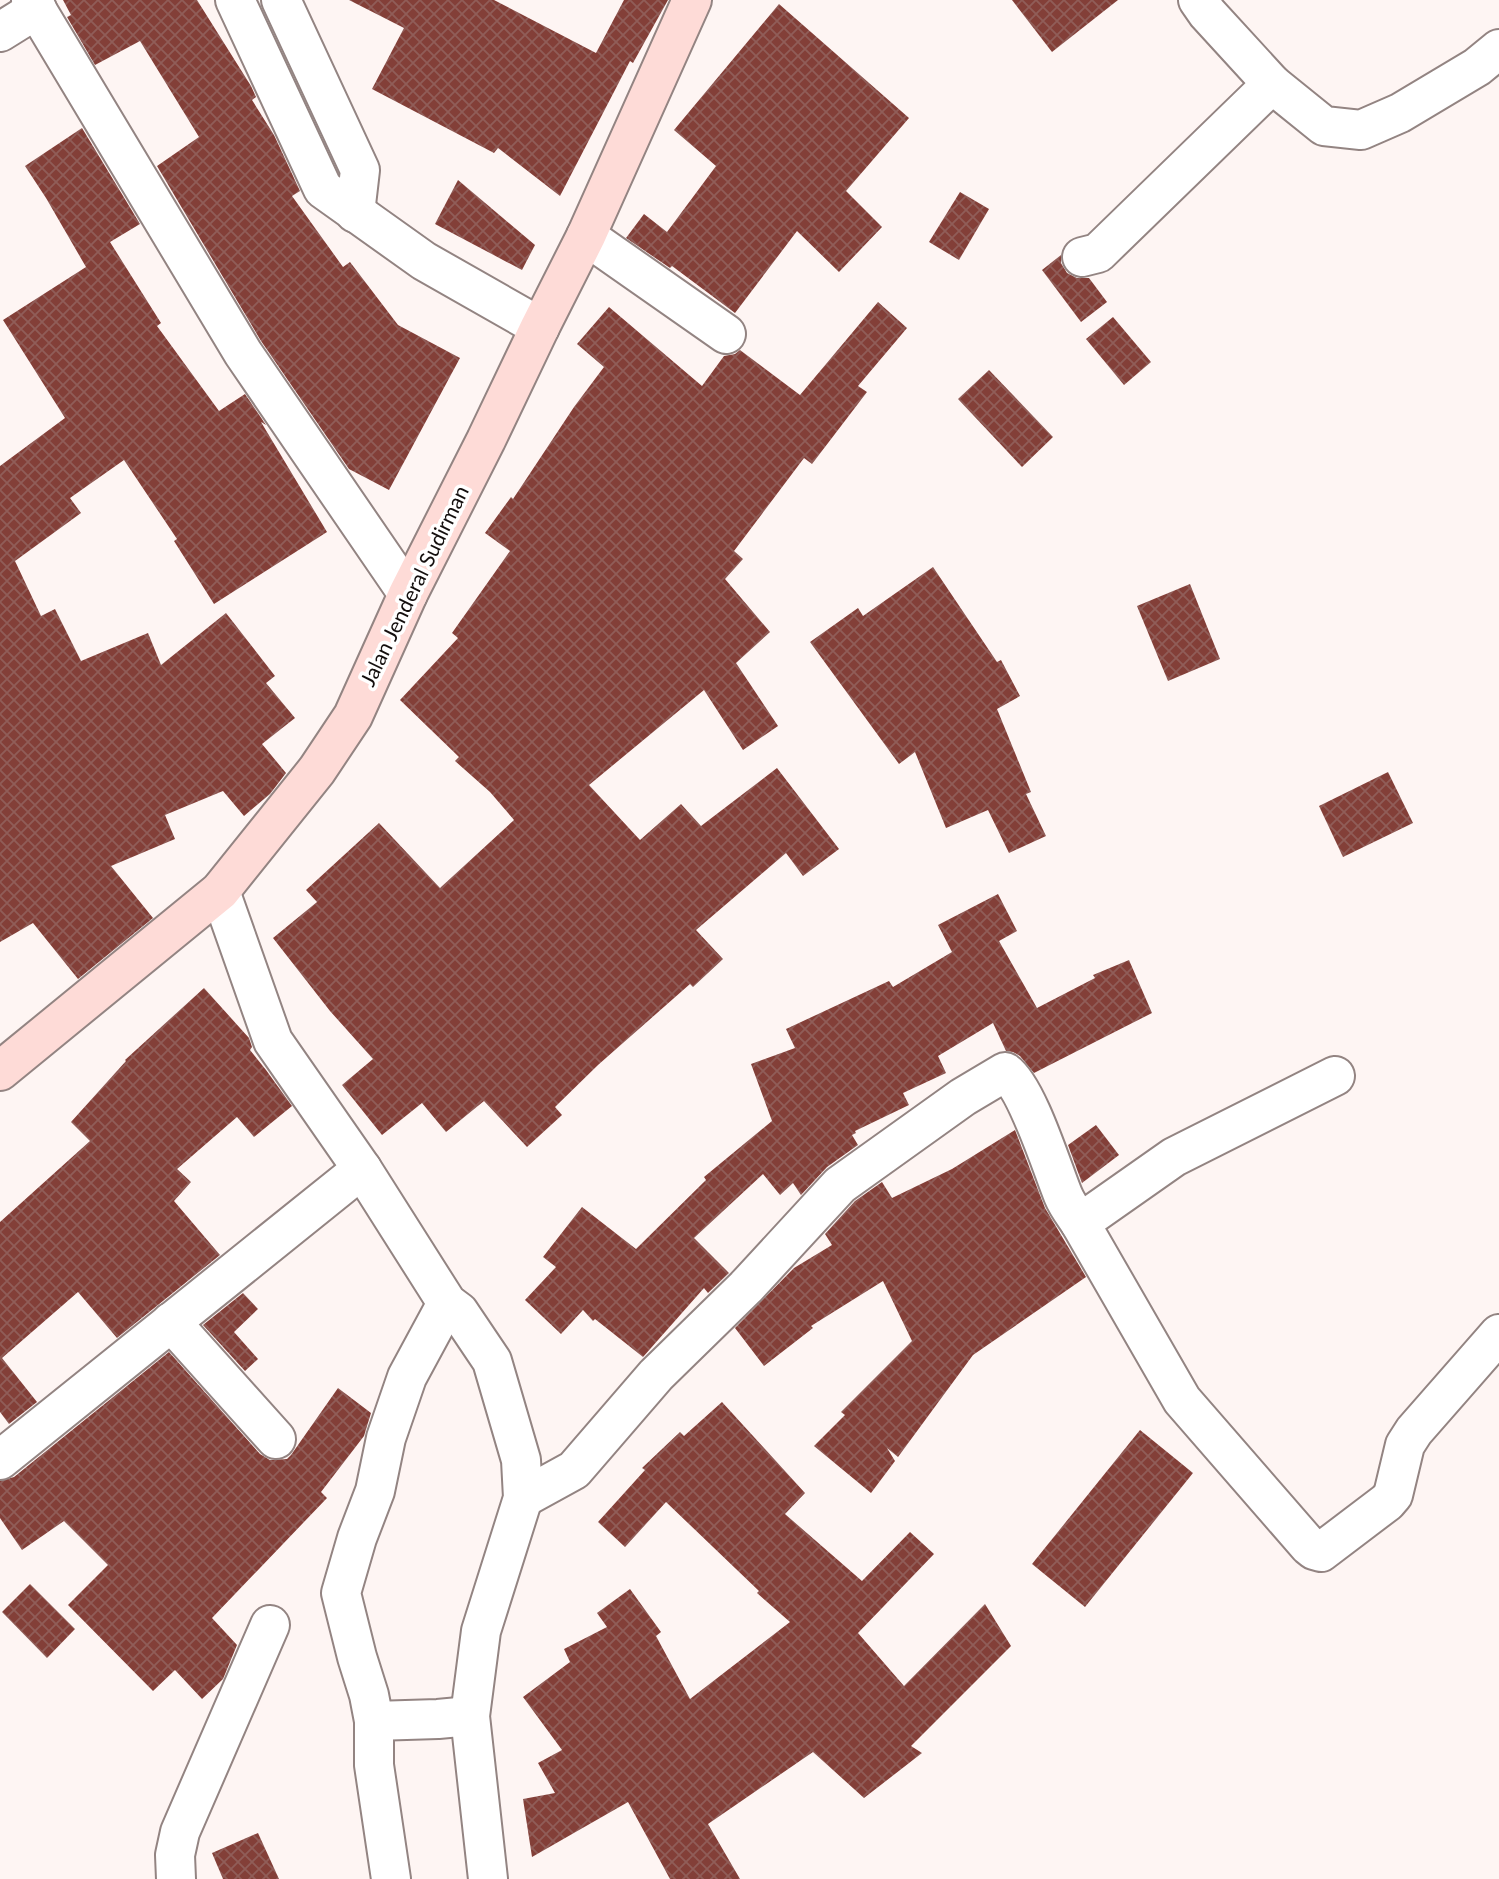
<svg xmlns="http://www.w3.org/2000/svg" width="1499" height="1879" font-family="Lato,sans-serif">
  <defs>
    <pattern id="building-cross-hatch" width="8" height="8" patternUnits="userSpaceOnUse" patternTransform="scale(1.75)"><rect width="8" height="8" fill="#833f38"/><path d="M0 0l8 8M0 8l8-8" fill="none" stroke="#905d58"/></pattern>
  </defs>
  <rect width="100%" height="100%" fill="#fef5f3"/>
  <!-- building -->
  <g fill="url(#building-cross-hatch)">
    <path d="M 63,0 L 197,0 L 251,86 L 256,97 L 252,100 L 274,135 L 300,191 L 292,196 L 343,267 L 350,262 L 398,325 L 460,358 L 389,490 L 349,469 L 261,341 L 157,166 L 199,137 L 140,41 L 95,65 L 67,17 L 71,15 Z"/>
    <path d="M 349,0 L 494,0 L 596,53 L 624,0 L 668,0 L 633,63 L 630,61 L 560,196 L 498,148 L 494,153 L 372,89 L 404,28 Z"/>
    <path d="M 1012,0 L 1118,0 L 1052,52 Z"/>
    <path d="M 779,4 L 909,118 L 846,191 L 882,227 L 839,272 L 797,231 L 735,313 L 672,266 L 670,268 L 626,238 L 644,214 L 667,232 L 716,166 L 674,130 Z"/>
    <path d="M 82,128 L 140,224 L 110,242 L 161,323 L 157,326 L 219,411 L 245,394 L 266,425 L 261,422 L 327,532 L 214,604 L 174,541 L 177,539 L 124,460 L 70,498 L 81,513 L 15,561 L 41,616 L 55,609 L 81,661 L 148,633 L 161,665 L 226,613 L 275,676 L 266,683 L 295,718 L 262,744 L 286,773 L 270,794 L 244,816 L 223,791 L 165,815 L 175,839 L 111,866 L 153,918 L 78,979 L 33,923 L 0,942 L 0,466 L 65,418 L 3,320 L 86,267 L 46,198 L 25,166 Z"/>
    <path d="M 458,180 L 535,245 L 522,270 L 435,224 Z"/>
    <path d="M 960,192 L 989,209 L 959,260 L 929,242 Z"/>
    <path d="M 1061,255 L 1061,263 L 1067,273 L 1077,278 L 1089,278 L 1107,302 L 1081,322 L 1042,270 Z"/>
    <path d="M 878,302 L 907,328 L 858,386 L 867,392 L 812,464 L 804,458 L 734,551 L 743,559 L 725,579 L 770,632 L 736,663 L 778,726 L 743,750 L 704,690 L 589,785 L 640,840 L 681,804 L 701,826 L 777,768 L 839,849 L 803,876 L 786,853 L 696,930 L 723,959 L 693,987 L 690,984 L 598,1065 L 555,1107 L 562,1115 L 527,1147 L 484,1101 L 446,1132 L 422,1103 L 382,1135 L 342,1085 L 373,1059 L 330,1011 L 273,938 L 317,902 L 306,890 L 379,823 L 440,888 L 514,820 L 490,792 L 455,761 L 459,757 L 400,700 L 458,638 L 452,633 L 510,551 L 485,533 L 511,497 L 513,499 L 574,407 L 604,367 L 577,344 L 609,307 L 702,386 L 724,356 L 735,354 L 740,350 L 800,395 Z"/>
    <path d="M 1113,317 L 1151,362 L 1124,385 L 1086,339 Z"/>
    <path d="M 989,370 L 1053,437 L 1022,467 L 958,399 Z"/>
    <path d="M 933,567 L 997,662 L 1001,660 L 1020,696 L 997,709 L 1031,792 L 1026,794 L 1046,836 L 1009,853 L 988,810 L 946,828 L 915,752 L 899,764 L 810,642 L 858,608 L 863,616 Z"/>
    <path d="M 1190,584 L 1220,659 L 1168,681 L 1137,606 Z"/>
    <path d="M 1388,772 L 1413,823 L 1343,857 L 1319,806 Z"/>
    <path d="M 998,894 L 1017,931 L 999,941 L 1037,1008 L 1095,978 L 1093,975 L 1129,960 L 1152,1013 L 1034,1073 L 1020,1056 L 1013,1052 L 1006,1051 L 993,1023 L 938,1056 L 946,1073 L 903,1093 L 909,1105 L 855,1131 L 856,1133 L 852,1135 L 858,1145 L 827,1167 L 801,1195 L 793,1183 L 780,1195 L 763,1174 L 694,1238 L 729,1273 L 708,1293 L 704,1288 L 643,1357 L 595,1319 L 593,1321 L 583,1310 L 561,1334 L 525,1300 L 556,1267 L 543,1257 L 582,1207 L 636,1249 L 706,1180 L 704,1177 L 772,1121 L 751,1064 L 795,1048 L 786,1029 L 889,981 L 893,987 L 952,952 L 938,925 Z"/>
    <path d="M 204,988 L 249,1038 L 252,1047 L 250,1050 L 266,1070 L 292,1106 L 254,1137 L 237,1117 L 177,1169 L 191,1182 L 174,1201 L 220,1255 L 117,1338 L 78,1292 L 2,1358 L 37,1402 L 9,1424 L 0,1412 L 0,1222 L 90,1141 L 71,1122 L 126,1061 L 125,1060 Z"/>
    <path d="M 1096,1125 L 1119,1155 L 1082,1183 L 1068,1145 Z"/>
    <path d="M 1015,1130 L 1045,1208 L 1086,1277 L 973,1355 L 898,1457 L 887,1448 L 895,1461 L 871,1493 L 814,1446 L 845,1415 L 841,1412 L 912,1341 L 883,1281 L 811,1326 L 813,1328 L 764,1366 L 735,1328 L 794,1268 L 832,1245 L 825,1234 L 855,1201 L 882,1182 L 892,1198 L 952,1169 Z"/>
    <path d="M 243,1293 L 258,1309 L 234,1332 L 258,1359 L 245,1371 L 203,1325 Z"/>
    <path d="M 169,1352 L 260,1454 L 270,1460 L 287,1459 L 291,1455 L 338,1388 L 371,1413 L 364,1436 L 321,1492 L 327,1498 L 212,1618 L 237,1645 L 223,1679 L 202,1699 L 175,1670 L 153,1691 L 68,1605 L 108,1565 L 64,1521 L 22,1550 L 0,1518 L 0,1481 L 14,1477 Z"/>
    <path d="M 722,1402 L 805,1493 L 785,1514 L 862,1581 L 910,1532 L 934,1554 L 858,1633 L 904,1686 L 985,1604 L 1011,1646 L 911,1746 L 922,1753 L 864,1798 L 813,1752 L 708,1824 L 740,1879 L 670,1879 L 628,1802 L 532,1857 L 523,1799 L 555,1793 L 538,1763 L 562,1750 L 523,1697 L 570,1662 L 564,1649 L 607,1627 L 597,1613 L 630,1589 L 661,1632 L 656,1636 L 690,1699 L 790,1622 L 757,1593 L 759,1591 L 666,1502 L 625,1547 L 598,1522 L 645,1470 L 642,1468 L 680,1432 L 684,1436 Z"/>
    <path d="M 1140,1430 L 1193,1473 L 1085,1607 L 1032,1564 Z"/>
    <path d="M 30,1584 L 75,1629 L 47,1658 L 2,1612 Z"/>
    <path d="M 258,1833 L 279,1879 L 223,1879 L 212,1853 Z"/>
  </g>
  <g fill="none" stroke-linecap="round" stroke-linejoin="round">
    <defs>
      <g id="minor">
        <path d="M 31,0 L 243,353 L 408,594"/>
        <path d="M 235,0 L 323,189 L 424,261 L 540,327"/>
        <path d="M 281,0 L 360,170 L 355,213"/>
        <path d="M 1198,0 L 1207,13 L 1272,84 L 1324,126 L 1361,130 L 1400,113 L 1477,67 L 1499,49"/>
        <path d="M 0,32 L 37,9"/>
        <path d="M 586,236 L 726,334"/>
        <path d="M 1082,257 L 1098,253 L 1272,84"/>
        <path d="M 1080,1223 L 1182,1400 L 1309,1546 L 1314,1550 L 1321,1552 L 1387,1502 L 1393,1495 L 1405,1445 L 1414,1431 L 1499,1334"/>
        <path d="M 171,1322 L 276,1439"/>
        <path d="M 0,1460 L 362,1169"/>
        <path d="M 523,1498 L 574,1470 L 656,1375 L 746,1287 L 840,1185 L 963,1097 L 1005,1072 C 1027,1087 1052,1168 1063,1195 C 1067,1205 1074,1214 1080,1223 L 1174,1157 L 1335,1076"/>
        <path d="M 374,1721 L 438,1719 L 470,1716"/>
        <path d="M 176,1879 L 175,1855 L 180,1832 L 270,1625"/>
        <path d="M 391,1879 L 374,1765 L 374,1721 L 369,1695 L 357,1657 L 341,1593 L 357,1538 L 375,1491 L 386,1438 L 407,1377 L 447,1303"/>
      </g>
      <path id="tertiary" d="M 220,891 L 273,1041 L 362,1169 L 447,1303 L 459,1312 L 492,1361 L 521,1460 L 523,1498 L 481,1631 L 470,1716 L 488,1879"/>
      <path id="secondary" d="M 0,1071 L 220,891 L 317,770 L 353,716 L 408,594 L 486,440 L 540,327 L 586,236 L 692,0"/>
    </defs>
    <!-- minor casing -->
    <use href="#minor" stroke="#938482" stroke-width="42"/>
    <!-- tertiary casing -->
    <use href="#tertiary" stroke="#938482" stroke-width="42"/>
    <!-- secondary casing -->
    <use href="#secondary" stroke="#938482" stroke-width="42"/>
    <!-- minor -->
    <use href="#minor" stroke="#fff" stroke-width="38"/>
    <!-- tertiary -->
    <use href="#tertiary" stroke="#fff" stroke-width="38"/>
    <!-- secondary -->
    <use href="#secondary" stroke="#fedbd7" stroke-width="38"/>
  </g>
  <g text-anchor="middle" stroke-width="7" stroke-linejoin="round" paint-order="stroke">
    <!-- street labels -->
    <g font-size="21" fill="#140f0e" stroke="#fff">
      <text transform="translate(415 586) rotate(-64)" y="7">Jalan Jenderal Sudirman</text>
    </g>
  </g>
</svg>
